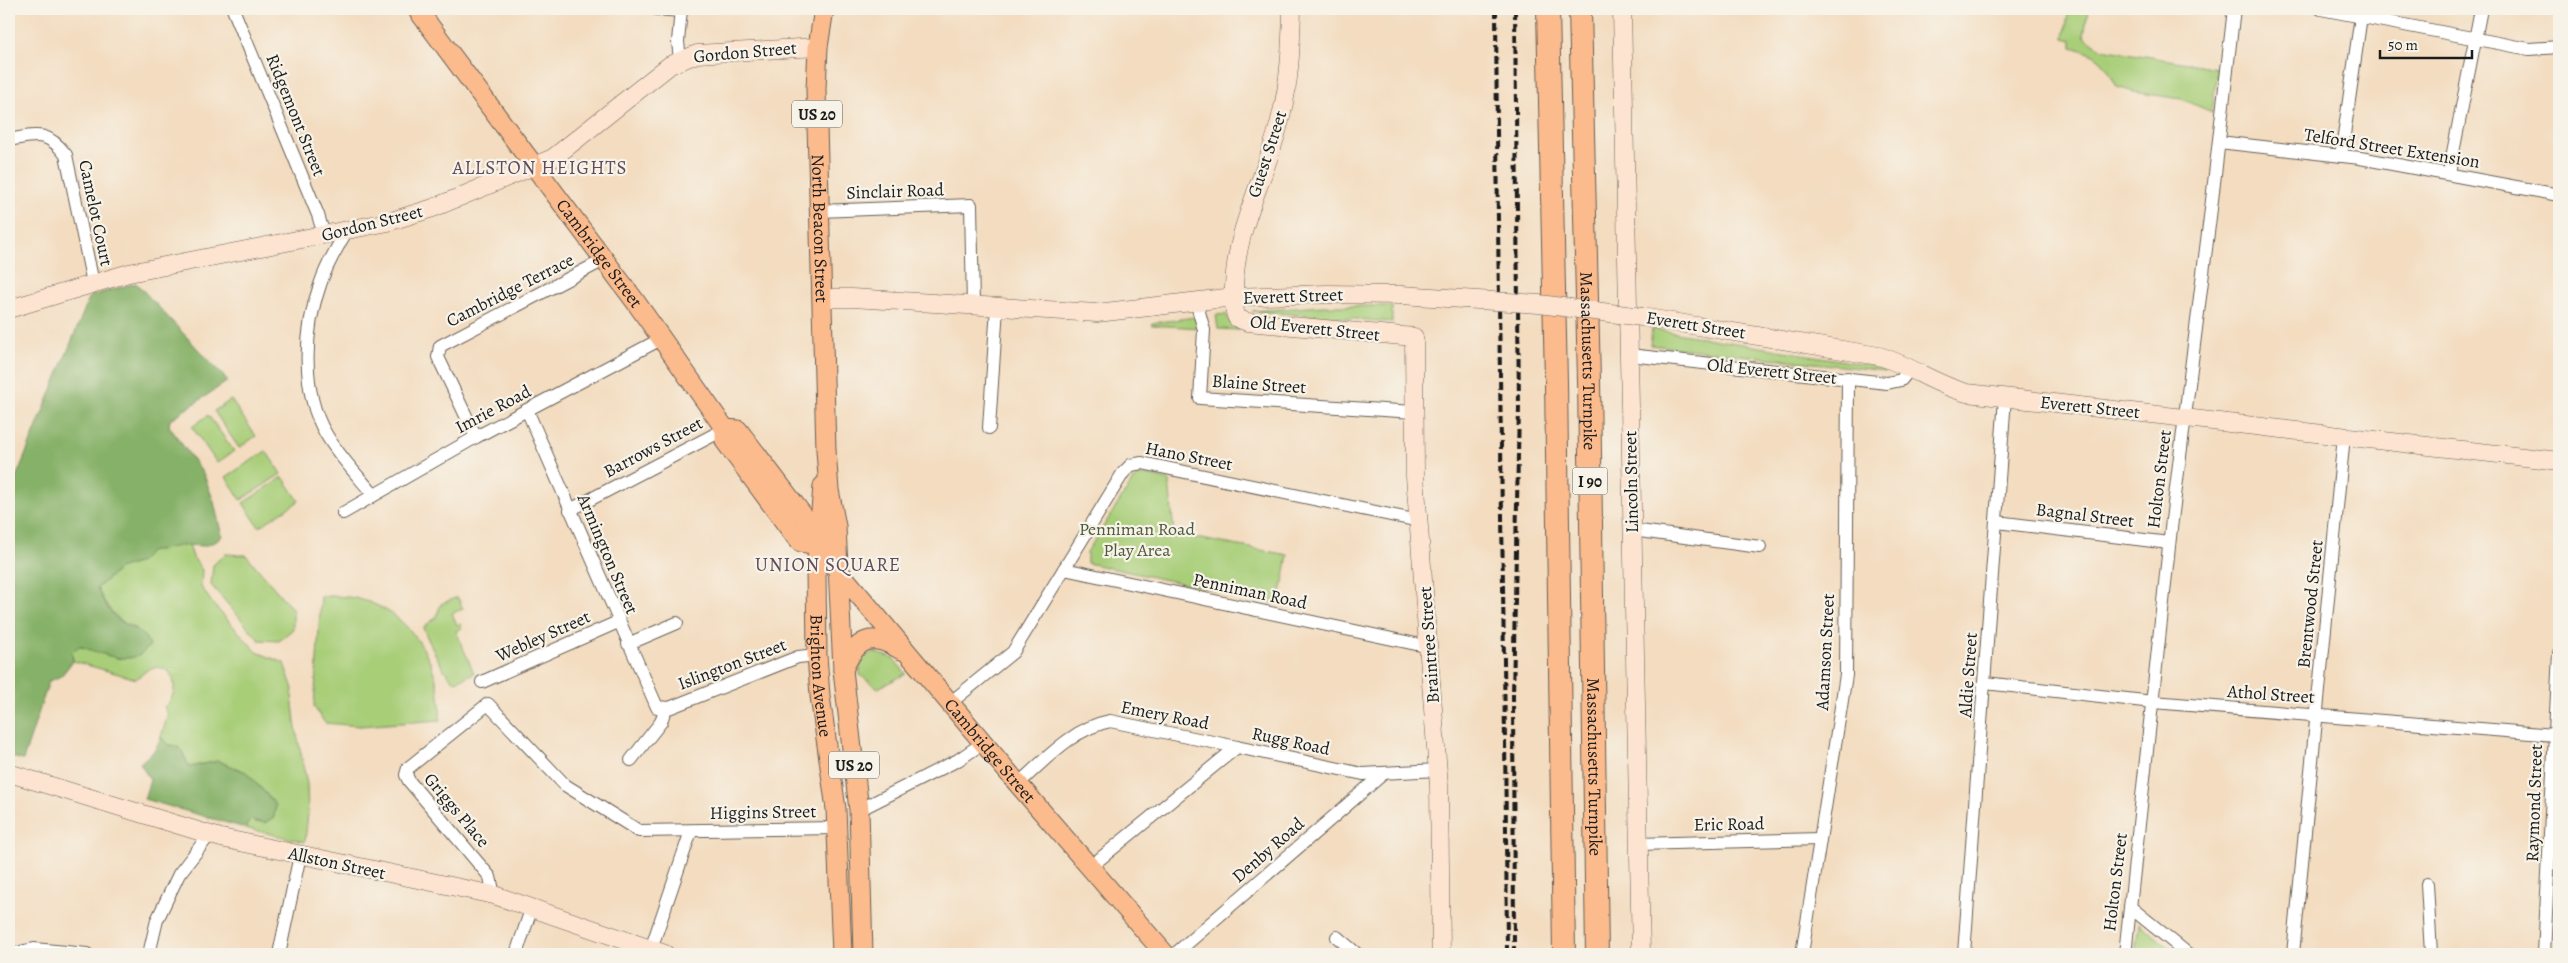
<svg xmlns="http://www.w3.org/2000/svg" width="2568" height="963" font-family="Alegreya,serif">
  <rect width="100%" height="100%" fill="#f7f3e8"/>
  <filter id="ink" filterUnits="userSpaceOnUse"><feTurbulence type="fractalNoise" baseFrequency=".02" numOctaves="2"/><feDisplacementMap in="SourceGraphic" scale="10" xChannelSelector="R" yChannelSelector="G"/><feConvolveMatrix kernelMatrix="1 2 1 2 8 2 1 2 1" color-interpolation-filters="sRGB"/></filter>
  <filter id="wash" filterUnits="userSpaceOnUse"><feTurbulence type="fractalNoise" baseFrequency=".0096" numOctaves="4" result="noise"/><feDisplacementMap in="SourceGraphic" scale="20" xChannelSelector="R" yChannelSelector="G"/><feGaussianBlur stdDeviation="1.12" result="paint"/><feColorMatrix in="noise" values="0 0 0 0 0 0 0 0 0 0 0 0 0 0 0 0 0 1.4 0 .05"/><feComposite in="paint" operator="in"/></filter>
  <g filter="url(#wash)">
    <rect width="100%" height="100%" fill="#f3dcbf"/>
    <!-- green -->
    <g fill="#a8ce78" stroke="#62754a">
      <path d="M 2069,9 L 2088,9 L 2084,36 L 2102,49 L 2217,68 L 2212,112 L 2181,99 L 2134,92 L 2117,87 C 2104,61 2100,55 2072,47 L 2072,40 L 2064,38 Z"/>
      <path d="M 1323,306 L 1392,306 L 1392,322 L 1252,311 Z"/>
      <path d="M 1226,314 L 1229,321 L 1239,330 L 1218,329 L 1216,315 Z"/>
      <path d="M 1195,317 L 1200,328 L 1151,325 L 1152,323 Z"/>
      <path d="M 1652,329 L 1886,368 L 1886,371 L 1650,345 Z"/>
      <path d="M 231,400 L 256,436 L 239,448 L 214,411 Z"/>
      <path d="M 208,415 L 234,451 L 217,463 L 192,427 Z"/>
      <path d="M 266,451 L 281,474 L 241,500 L 226,477 Z"/>
      <path d="M 1146,475 L 1169,480 L 1174,534 L 1288,555 L 1279,604 L 1087,563 L 1087,552 L 1133,480 L 1139,476 Z"/>
      <path d="M 283,477 L 299,501 L 259,527 L 243,503 Z"/>
      <path d="M 189,545 L 193,557 L 202,570 L 201,587 L 213,604 L 257,652 L 284,663 L 293,689 L 292,696 L 296,729 L 307,784 L 308,813 L 305,842 L 245,828 L 250,820 L 258,823 L 271,799 L 246,772 L 218,761 L 190,767 C 182,756 184,746 168,745 L 161,737 L 168,714 L 164,707 C 181,695 176,663 153,668 C 146,669 142,675 136,679 L 73,661 L 72,653 L 79,646 L 120,659 L 137,629 C 116,621 107,608 97,588 L 119,569 L 140,562 L 150,552 L 173,546 Z"/>
      <path d="M 225,554 L 246,555 L 293,610 L 293,629 L 279,641 L 259,640 L 211,585 L 213,565 Z"/>
      <path d="M 321,596 C 334,596 347,596 359,599 C 414,613 443,668 440,720 L 360,726 L 325,723 L 314,707 Z"/>
      <path d="M 455,598 L 458,598 L 463,609 L 452,613 L 457,625 L 460,624 L 462,628 L 456,631 L 474,673 C 469,675 461,680 456,681 C 446,681 428,639 423,628 L 436,617 L 441,604 Z"/>
      <path d="M 873,652 L 893,658 L 906,674 L 878,688 L 860,675 C 859,664 862,656 873,652 Z"/>
      <path d="M 2139,923 L 2177,954 L 2135,954 Z"/>
    </g>
    <!-- forest -->
    <g fill="#86b168" stroke="#516642">
      <path d="M 136,283 L 228,381 L 170,420 L 169,426 L 204,475 L 214,502 L 222,536 L 217,541 L 204,546 L 183,545 L 150,552 L 140,562 L 119,569 L 97,588 C 103,601 110,615 123,623 C 136,632 141,629 150,645 C 133,670 102,653 79,646 L 72,653 L 73,661 L 61,676 L 49,681 L 23,760 L 9,756 L 9,495 L 90,296 Z"/>
      <path d="M 161,737 L 168,745 C 186,746 181,755 190,767 L 218,761 L 246,772 L 276,805 L 274,817 L 265,823 L 250,820 L 245,828 L 144,799 L 150,780 L 140,763 L 155,750 Z"/>
    </g>
  </g>
  <g filter="url(#ink)">
    <g fill="none" stroke-linecap="round" stroke-linejoin="round">
      <defs>
        <g id="street">
          <path d="M 233,9 L 318,215 L 324,235"/>
          <path d="M 656,9 L 681,11"/>
          <path d="M 2321,9 L 2529,49 L 2559,47"/>
          <path d="M 680,59 L 678,42 L 681,9"/>
          <path d="M 9,140 C 36,135 47,130 66,155 L 93,283"/>
          <path d="M 2219,142 L 2360,158 L 2559,195"/>
          <path d="M 2341,156 L 2362,9"/>
          <path d="M 2449,173 L 2481,9"/>
          <path d="M 819,211 L 971,205 L 973,305"/>
          <path d="M 347,230 C 337,248 326,265 320,285 C 304,329 301,392 326,434 C 338,455 357,475 373,494"/>
          <path d="M 1196,301 L 1204,330 L 1200,398 L 1414,412"/>
          <path d="M 1629,355 L 1887,383 L 1901,380 L 1910,369"/>
          <path d="M 527,410 L 657,707 L 669,708 L 798,657 L 817,655"/>
          <path d="M 989,428 L 997,307"/>
          <path d="M 476,437 L 438,357 L 440,346 L 604,260"/>
          <path d="M 570,510 L 725,429"/>
          <path d="M 343,513 L 476,437 L 661,339"/>
          <path d="M 1997,522 L 2169,543"/>
          <path d="M 1632,530 L 1760,547"/>
          <path d="M 1064,569 L 1430,647"/>
          <path d="M 628,644 L 677,623"/>
          <path d="M 482,682 L 618,622"/>
          <path d="M 1985,683 L 2153,702 L 2554,735"/>
          <path d="M 950,703 L 1013,652 L 1123,473 L 1131,465 L 1142,463 L 1419,521"/>
          <path d="M 631,760 L 661,722 L 665,709"/>
          <path d="M 1018,784 C 1045,760 1073,728 1110,721 L 1237,747"/>
          <path d="M 859,810 L 958,760 L 983,743"/>
          <path d="M 1638,844 L 1820,839"/>
          <path d="M 1090,867 L 1237,747 L 1363,774 L 1438,770"/>
          <path d="M 2427,884 L 2431,954"/>
          <path d="M 494,895 L 490,877 L 409,781 L 406,775 L 408,768 L 488,704 L 565,785 L 639,831 L 837,828"/>
          <path d="M 2130,907 L 2188,954"/>
          <path d="M 1337,937 L 1357,954"/>
          <path d="M 651,949 L 691,831"/>
          <path d="M 10,954 L 34,949 L 87,954"/>
          <path d="M 149,954 L 157,920 L 179,874 L 210,834"/>
          <path d="M 279,954 L 300,855"/>
          <path d="M 516,954 L 532,907"/>
          <path d="M 1175,954 L 1384,773"/>
          <path d="M 1802,954 L 1846,675 L 1848,378"/>
          <path d="M 1964,954 L 2005,398"/>
          <path d="M 2125,954 L 2171,528 L 2211,209 L 2234,9"/>
          <path d="M 2293,954 L 2344,436"/>
          <path d="M 2544,954 L 2559,653"/>
        </g>
        <g id="secondary">
          <path d="M 1292,9 C 1291,44 1290,81 1281,116 C 1267,178 1236,222 1234,288 C 1234,298 1233,310 1237,318 L 1247,322 L 1414,337 L 1415,476 L 1439,786 L 1441,954"/>
          <path d="M 1622,9 L 1641,954"/>
          <path d="M 822,298 L 852,298 L 1097,313 L 1234,297 L 1327,294 L 1401,295"/>
          <path d="M 9,309 L 129,273 L 388,222 L 433,208 L 553,158 L 670,65 L 697,54 L 818,47"/>
          <path d="M 1642,317 L 1879,356 C 1910,365 1935,385 1967,393 L 2559,461"/>
          <path d="M 9,773 L 221,838 L 494,895 L 665,954"/>
        </g>
        <g id="primary">
          <path id="s1" d="M 417,9 L 635,301 L 725,429 L 725,441 L 795,536 L 800,542 L 817,545"/>
          <path id="s2" d="M 824,9 L 818,47 L 816,89 L 826,450 L 829,490 L 836,526 L 843,670 L 859,810 L 863,954"/>
          <path id="s3" d="M 725,429 L 738,430 L 805,518 L 817,545 L 837,569 L 1018,784 L 1165,954"/>
          <path id="s4" d="M 823,486 L 816,570 L 817,655 L 820,696 L 836,809 L 842,954"/>
          <path d="M 843,670 C 856,639 871,631 901,650"/>
        </g>
        <g id="highway">
          <path d="M 1548,9 L 1556,382 L 1564,954"/>
          <path id="s5" d="M 1580,9 L 1589,381 L 1597,954"/>
        </g>
      </defs>
      <!-- street casing -->
      <use href="#street" stroke="#675f55" stroke-width="14"/>
      <!-- secondary casing -->
      <use href="#secondary" stroke="#675f55" stroke-width="19"/>
      <!-- primary casing -->
      <use href="#primary" stroke="#675f55" stroke-width="21"/>
      <!-- highway casing -->
      <use href="#highway" stroke="#675f55" stroke-width="24"/>
      <!-- street -->
      <use href="#street" stroke="#fff" stroke-width="12"/>
      <!-- secondary -->
      <use href="#secondary" stroke="#fde4d1" stroke-width="18"/>
      <!-- primary -->
      <use href="#primary" stroke="#fbbb8d" stroke-width="19"/>
      <!-- highway -->
      <use href="#highway" stroke="#fbbb8d" stroke-width="22"/>
      <!-- rail -->
      <g stroke="#1c1c1c" stroke-width="4" stroke-dasharray="8 4" stroke-linecap="butt">
        <path d="M 1496,9 C 1498,324 1505,639 1507,954"/>
        <path d="M 1514,954 L 1513,695 L 1519,407 L 1515,9"/>
      </g>
      <defs>
        <path id="secondary-bridge" d="M 1401,295 L 1539,304 L 1642,317"/>
      </defs>
      <!-- secondary-bridge casing -->
      <use href="#secondary-bridge" stroke="#675f55" stroke-width="19" stroke-linecap="butt"/>
      <!-- secondary-bridge -->
      <use href="#secondary-bridge" stroke="#fde4d1" stroke-width="18"/>
    </g>
  </g>
  <g text-anchor="middle" stroke-width="4.5" stroke-linejoin="round" paint-order="stroke">
    <!-- shield labels -->
    <g fill="#f7f3e8" stroke="#5e5c59" stroke-width="1">
      <rect x="792" y="100.5" width="50" height="27" rx="4"/>
      <rect x="1572.5" y="467.5" width="35" height="27" rx="4"/>
      <rect x="829" y="751.5" width="50" height="27" rx="4"/>
    </g>
    <g font-size="16" font-weight="bold" fill="#1c1c1c">
      <text x="817" y="120">US 20</text>
      <text x="1590" y="487">I 90</text>
      <text x="854" y="771">US 20</text>
    </g>
    <!-- street labels -->
    <g font-size="18" fill="#1c1c1c" stroke="#f7f3e8">
      <text transform="translate(745 52) rotate(-5)" y="6">Gordon Street</text>
      <text transform="translate(296 115) rotate(68)" y="6">Ridgemont Street</text>
      <text transform="translate(2392 148) rotate(9)" y="6">Telford Street Extension</text>
      <text transform="translate(1267 154) rotate(-72)" y="6">Guest Street</text>
      <text transform="translate(895 191) rotate(-2)" y="6">Sinclair Road</text>
      <text transform="translate(96 213) rotate(78)" y="6">Camelot Court</text>
      <text transform="translate(372 223) rotate(-14)" y="6">Gordon Street</text>
      <text dy="6" stroke="none"><textPath href="#s2" startOffset="220">North Beacon Street</textPath></text>
      <text dy="6" stroke="none"><textPath href="#s1" startOffset="305">Cambridge Street</textPath></text>
      <text transform="translate(510 290) rotate(-27)" y="6">Cambridge Terrace</text>
      <text transform="translate(1293 296) rotate(-2)" y="6">Everett Street</text>
      <text transform="translate(1696 325) rotate(9)" y="6">Everett Street</text>
      <text transform="translate(1315 328) rotate(6)" y="6">Old Everett Street</text>
      <text dy="6" stroke="none"><textPath href="#s5" startOffset="352">Massachusetts Turnpike</textPath></text>
      <text transform="translate(1772 371) rotate(6)" y="6">Old Everett Street</text>
      <text transform="translate(1259 384) rotate(4)" y="6">Blaine Street</text>
      <text transform="translate(2090 407) rotate(6)" y="6">Everett Street</text>
      <text transform="translate(493 409) rotate(-28)" y="6">Imrie Road</text>
      <text transform="translate(653 447) rotate(-28)" y="6">Barrows Street</text>
      <text transform="translate(1189 456) rotate(11)" y="6">Hano Street</text>
      <text transform="translate(2159 479) rotate(-83)" y="6">Holton Street</text>
      <text transform="translate(1631 482) rotate(-91)" y="6">Lincoln Street</text>
      <text transform="translate(2085 515) rotate(7)" y="6">Bagnal Street</text>
      <text transform="translate(608 554) rotate(67)" y="6">Armington Street</text>
      <text transform="translate(1250 591) rotate(12)" y="6">Penniman Road</text>
      <text transform="translate(2310 604) rotate(-84)" y="6">Brentwood Street</text>
      <text transform="translate(543 636) rotate(-24)" y="6">Webley Street</text>
      <text transform="translate(1429 645) rotate(-94)" y="6">Braintree Street</text>
      <text transform="translate(1825 652) rotate(-87)" y="6">Adamson Street</text>
      <text transform="translate(732 664) rotate(-21)" y="6">Islington Street</text>
      <text dy="6" stroke="none"><textPath href="#s4" startOffset="190">Brighton Avenue</textPath></text>
      <text transform="translate(1968 675) rotate(-86)" y="6">Aldie Street</text>
      <text transform="translate(2271 694) rotate(4)" y="6">Athol Street</text>
      <text transform="translate(1165 715) rotate(11)" y="6">Emery Road</text>
      <text transform="translate(1291 741) rotate(12)" y="6">Rugg Road</text>
      <text dy="6" stroke="none"><textPath href="#s3" startOffset="422">Cambridge Street</textPath></text>
      <text dy="6" stroke="none"><textPath href="#s5" startOffset="758">Massachusetts Turnpike</textPath></text>
      <text transform="translate(2534 803) rotate(-88)" y="6">Raymond Street</text>
      <text transform="translate(457 810) rotate(50)" y="6">Griggs Place</text>
      <text transform="translate(763 812) rotate(-1)" y="6">Higgins Street</text>
      <text transform="translate(1729 824) rotate(-1)" y="6">Eric Road</text>
      <text transform="translate(1268 850) rotate(-41)" y="6">Denby Road</text>
      <text transform="translate(337 863) rotate(12)" y="6">Allston Street</text>
      <text transform="translate(2115 882) rotate(-83)" y="6">Holton Street</text>
    </g>
    <!-- park labels -->
    <g font-size="18" fill="#4d5a3c" stroke="#f7f3e8">
      <text x="1137" y="535">Penniman Road<tspan x="1137" dy="21">Play Area</tspan></text>
    </g>
    <!-- neighbourhood labels -->
    <g font-size="19" letter-spacing="1" fill="#614b5b" stroke="#f7f3e8">
      <text x="540" y="174">ALLSTON HEIGHTS</text>
      <text x="828" y="571">UNION SQUARE</text>
    </g>
  </g>
  <!-- margin -->
  <rect width="2568" height="963" fill="none" stroke="#f7f3e8" stroke-width="30"/>
  <!-- scale -->
  <path d="M2380 50v8h92v-8" fill="none" stroke="#1c1c1c" stroke-width="2.5"/>
  <text x="2388" y="50" font-size="15" fill="#1c1c1c" stroke="#f7f3e8" stroke-width="4" paint-order="stroke">50 m</text>
</svg>
